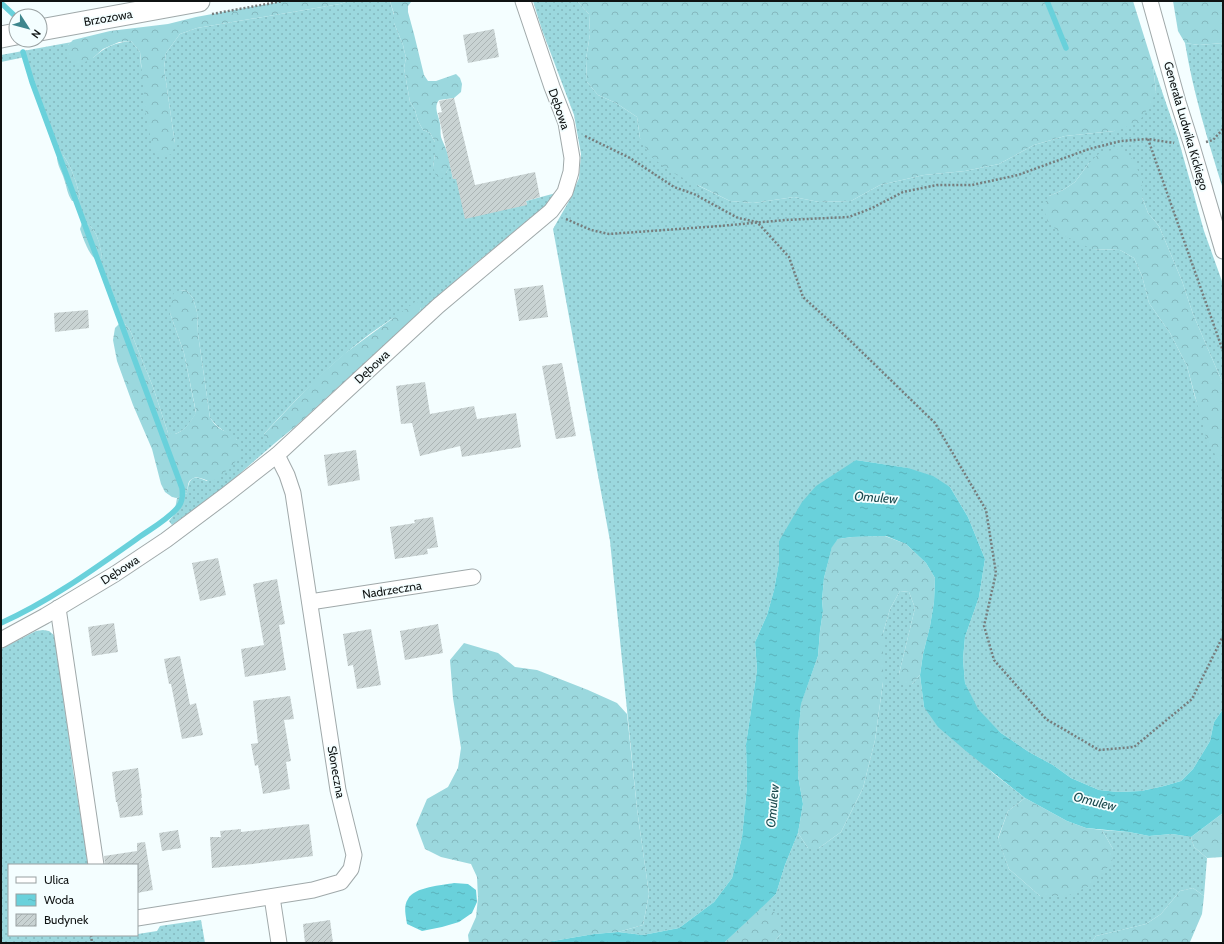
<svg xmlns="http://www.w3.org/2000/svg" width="1224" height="944" font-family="Cabin,sans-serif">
  <defs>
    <pattern id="grass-dots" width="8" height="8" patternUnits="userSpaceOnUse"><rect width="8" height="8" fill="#9bd8de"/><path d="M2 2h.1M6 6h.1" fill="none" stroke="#84b8be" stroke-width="1.8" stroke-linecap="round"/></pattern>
    <pattern id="forest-crowns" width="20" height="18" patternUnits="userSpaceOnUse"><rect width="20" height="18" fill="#9bd8de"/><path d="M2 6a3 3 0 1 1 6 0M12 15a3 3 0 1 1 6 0" fill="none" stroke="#84b8be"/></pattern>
    <pattern id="water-ripples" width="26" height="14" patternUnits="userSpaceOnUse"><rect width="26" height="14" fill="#69d1db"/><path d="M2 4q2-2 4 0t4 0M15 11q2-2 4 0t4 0" fill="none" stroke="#5ab3bb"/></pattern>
    <pattern id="building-hatch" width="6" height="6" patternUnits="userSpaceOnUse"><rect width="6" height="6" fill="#c9d3d3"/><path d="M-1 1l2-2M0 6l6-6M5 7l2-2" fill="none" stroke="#abb4b4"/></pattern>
  </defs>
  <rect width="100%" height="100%" fill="#f4feff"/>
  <!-- grass -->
  <g fill="url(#grass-dots)">
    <path d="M 349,1 L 390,1 L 394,15 L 394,23 L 403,45 L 406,58 L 404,68 L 410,102 L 415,110 L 418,121 L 423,130 L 430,133 L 435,142 L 435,154 L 433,167 L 446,173 L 450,165 L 453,179 L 457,179 L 527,205 L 526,201 L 556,193 L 550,202 L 542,209 L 476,263 L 419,313 L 421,307 C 410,312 396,315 387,322 C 340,353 301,394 264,434 L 269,443 L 275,443 L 221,490 L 172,525 L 169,521 L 174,515 L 177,498 L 187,493 C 189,478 192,474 207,481 L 237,440 L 217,426 L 210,418 L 198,334 L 197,312 L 193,298 L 187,291 L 180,290 L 170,313 L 184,353 L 196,413 C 192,420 185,431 175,434 C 175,434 169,434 168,433 L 153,387 L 130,330 L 125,324 L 122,324 L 99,261 L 102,257 C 100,245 97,228 85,223 L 77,201 L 80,196 C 76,182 72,167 63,155 L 59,155 L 32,82 L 25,57 L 1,62 L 1,55 L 72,42 L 68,45 L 93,58 C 105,47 114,43 131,41 L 140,52 L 141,66 L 175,144 L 164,68 L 166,53 L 180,34 L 197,28 L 340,4 Z"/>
    <path d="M 533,1 L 577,1 L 589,14 L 590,34 L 586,59 L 587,82 L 598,95 L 616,103 L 637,117 L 640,138 L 699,186 L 730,201 L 753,203 L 794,197 L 819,202 L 851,201 L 880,185 L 924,175 L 965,171 L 999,164 L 1034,145 L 1065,136 L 1114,131 L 1156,92 L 1153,65 L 1178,138 L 1204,231 L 1223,284 L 1223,383 L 1217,370 L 1193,314 L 1182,281 L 1159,226 L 1148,213 L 1142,197 L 1142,178 L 1089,163 L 1075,182 L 1063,190 L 1049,196 L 1092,249 L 1120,250 L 1134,258 L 1142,276 L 1149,303 L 1170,333 L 1187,366 L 1195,397 L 1223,470 L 1223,709 L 1214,722 L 1210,741 L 1193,769 L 1181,781 L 1164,786 L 1141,791 L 1118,792 L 1099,790 L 1071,778 L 1053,765 L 1029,752 L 1001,733 L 977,709 L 965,683 L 963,659 L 965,637 L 979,597 L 985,559 L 968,517 L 950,487 L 907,468 L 856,460 L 779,541 L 779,562 L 774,590 L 767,615 L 755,642 L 757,670 L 746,744 L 747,786 L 742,837 L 732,878 L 714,902 L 679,928 L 643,935 L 618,932 L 643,925 L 649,894 L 637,809 L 610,541 L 553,229 L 569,201 L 579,178 L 581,154 L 574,115 L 542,30 Z"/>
    <path d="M 1185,43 L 1199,45 L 1223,43 L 1223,189 C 1208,141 1193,92 1185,43 Z"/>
    <path d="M 900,591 L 909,592 L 915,608 L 899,674 L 912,684 L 920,675 L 924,707 L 994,774 L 1025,798 L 1008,811 L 998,838 L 1009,869 L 1040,896 L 1113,849 L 1102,830 L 1129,832 L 1149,836 L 1172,834 L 1191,837 L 1194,847 L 1207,858 L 1204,896 L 1193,888 L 1180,891 L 1161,914 L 1146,924 L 1096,936 L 1091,943 L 773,943 L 781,934 L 757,911 L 776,894 L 785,865 L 798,833 L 808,848 L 819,848 L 841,832 L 863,788 L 875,740 L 883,682 L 883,633 L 890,609 Z"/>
    <path d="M 43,630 L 49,631 L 55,636 L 60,659 L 61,681 L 64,705 L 68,730 L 73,770 L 82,824 L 88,865 L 9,865 L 9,935 L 137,935 L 137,934 L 138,934 L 157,931 L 160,926 L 201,920 L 205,943 L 1,943 L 1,649 L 36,631 Z"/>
  </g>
  <!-- forest -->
  <g fill="url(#forest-crowns)">
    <path d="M 284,1 L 349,1 L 340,4 L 197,28 L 180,34 L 166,53 L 164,68 L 175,144 L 172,154 L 162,157 L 154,153 L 146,116 L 140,52 L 131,41 L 119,42 L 103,49 L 93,58 L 79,65 L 70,59 L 67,50 L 68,45 L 73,40 L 110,31 L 168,24 L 196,17 Z"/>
    <path d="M 390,1 L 415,1 L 411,2 L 408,6 L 408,12 L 414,34 L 424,75 L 428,81 L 436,81 L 456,74 L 460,78 L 462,84 L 461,92 L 454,98 L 439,100 C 433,107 439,116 440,124 C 441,129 440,132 441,137 C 444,145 450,156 450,164 C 449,170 445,174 442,178 L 436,176 L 433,167 L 435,154 L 435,142 L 430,133 L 423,130 L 418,121 L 415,110 L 410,102 L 404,68 L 406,58 L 403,45 L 394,23 L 394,14 Z"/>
    <path d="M 577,1 L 1133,1 L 1153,65 L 1156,92 L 1149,107 L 1138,123 L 1114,131 L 1065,136 L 1034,145 L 999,164 L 965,171 L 924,175 L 880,185 L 851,201 L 819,202 L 794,197 L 753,203 L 730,201 L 671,172 L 650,156 L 640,138 L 637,117 L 616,103 L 598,95 L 587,82 L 586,59 L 590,34 L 589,14 Z"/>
    <path d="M 1173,1 L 1223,1 L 1223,43 L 1199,45 L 1185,43 L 1178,31 Z"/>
    <path d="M 1119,149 L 1131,157 L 1142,178 L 1142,197 L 1148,213 L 1159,226 L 1182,281 L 1193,314 L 1217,370 L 1223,383 L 1223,470 L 1206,437 L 1187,366 L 1170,333 L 1149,303 L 1142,276 L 1134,258 L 1120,250 L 1092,249 L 1063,235 L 1048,223 L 1043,206 L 1049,196 L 1063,190 L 1075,182 L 1089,163 L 1101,152 Z"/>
    <path d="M 59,155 L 63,155 C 72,167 76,182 80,196 L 77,201 L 72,201 C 67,194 67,187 64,179 C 62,172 57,165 57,157 Z"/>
    <path d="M 82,223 L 85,223 C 97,228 100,245 102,257 L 99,261 C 90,259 83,238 80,229 Z"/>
    <path d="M 180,290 L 187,291 L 193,298 L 197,312 L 198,334 L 210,418 C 213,422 215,425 219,428 C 224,431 234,435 237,440 C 249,455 225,474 213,480 C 206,483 199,474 192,479 C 187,481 188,488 187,493 L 177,498 L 172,497 L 165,492 L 161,484 L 152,449 L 133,405 L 117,361 L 113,340 L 115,328 L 119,324 L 125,324 L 130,330 L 153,387 L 168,433 C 169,433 174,434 175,434 C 184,432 192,420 196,412 L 184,353 L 170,313 L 171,299 L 174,293 Z"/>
    <path d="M 415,302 L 418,303 L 421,307 L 419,313 L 297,425 L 275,443 L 269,444 L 264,439 L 264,434 L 315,380 L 344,354 Z"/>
    <path d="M 885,536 L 906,544 L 926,563 L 935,578 L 934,602 L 930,626 L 923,654 L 920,675 L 912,684 L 902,684 L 899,674 L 915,608 L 909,592 L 900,591 L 890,609 L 883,633 L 883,682 L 875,740 L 863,788 L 841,832 L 819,848 L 808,848 L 798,833 L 803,804 L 798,776 L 798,740 L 801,703 L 818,656 L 820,631 L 823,611 L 822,600 L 824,578 L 832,546 L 838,539 L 852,537 Z"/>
    <path d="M 464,643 L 498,653 L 515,667 L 537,670 L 588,690 L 617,703 L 627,714 L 637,809 L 649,894 L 643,925 L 618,932 L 594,934 L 541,943 L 469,943 L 468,935 L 476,917 L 478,898 L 477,877 L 471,864 L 441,857 L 425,849 L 416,825 L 427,799 L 448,787 L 458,768 L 461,748 L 453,698 L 450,660 Z"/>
    <path d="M 1025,798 L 1067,821 L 1086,828 L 1102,830 L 1113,849 L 1112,862 L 1094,884 L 1067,896 L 1040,896 L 1009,869 L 998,839 L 1008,811 Z"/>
    <path d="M 1223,813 L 1223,857 L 1207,858 L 1194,847 L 1191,837 Z"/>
    <path d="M 1193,888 L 1204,896 L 1202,914 L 1190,942 L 1188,943 L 1091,943 L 1096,936 L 1146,924 L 1161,914 L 1180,891 Z"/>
    <path d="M 772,910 L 781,919 L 781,934 L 773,943 L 724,943 L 757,911 Z"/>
  </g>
  <!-- water -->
  <g fill="url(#water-ripples)">
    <path d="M 856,460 L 908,468 L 933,476 L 950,487 L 968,517 L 985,559 L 979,597 L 965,637 L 963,659 L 965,683 L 978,709 L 1001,733 L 1029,752 L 1053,765 L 1071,778 L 1099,790 L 1118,792 L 1141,791 L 1164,786 L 1181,781 L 1193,769 L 1210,741 L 1214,722 L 1223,709 L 1223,813 L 1191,837 L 1172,834 L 1149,836 L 1129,832 L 1086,828 L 1067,821 L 1025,798 L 966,751 L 938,727 L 924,707 L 920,675 L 923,654 L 930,626 L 934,602 L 935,578 L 926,563 L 906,544 L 886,536 L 852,537 L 838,539 L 832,547 L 824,578 L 822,600 L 823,611 L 820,631 L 818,656 L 801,704 L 798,740 L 798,776 L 803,804 L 798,833 L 785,865 L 776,894 L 724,943 L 541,943 L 594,934 L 618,932 L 643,935 L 679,928 L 714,902 L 732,878 L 742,837 L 747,786 L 746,744 L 757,670 L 755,642 L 767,615 L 774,590 L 779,562 L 779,541 L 802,502 L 816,486 Z"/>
    <path d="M 454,883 L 468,884 L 476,890 L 477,902 L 472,913 L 459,922 L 442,927 L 422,931 L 407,924 C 406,916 403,906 408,899 C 414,887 443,885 454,883 Z"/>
  </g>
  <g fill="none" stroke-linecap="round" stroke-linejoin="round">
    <!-- stream -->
    <g stroke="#69d1db" stroke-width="5.5">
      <path d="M 1047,1 L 1066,48"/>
      <path d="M 1,3 L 15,16"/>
      <path d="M 1,623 C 50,601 94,569 138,538 C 152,528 169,519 179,506 C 183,500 183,495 182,488 L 32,82 L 23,52"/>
    </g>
  </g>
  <!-- building -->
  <g fill="url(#building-hatch)">
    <path d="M 494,29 L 499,57 L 468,63 L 463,35 Z"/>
    <path d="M 454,98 L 475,185 L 535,172 L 540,197 L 526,201 L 527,205 L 465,219 L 456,179 L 453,179 L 438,113 L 442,112 L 439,101 Z"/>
    <path d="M 543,285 L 548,317 L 519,321 L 514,289 Z"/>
    <path d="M 88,310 L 89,328 L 55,332 L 54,313 Z"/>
    <path d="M 562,363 L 576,436 L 556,439 L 542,366 Z"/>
    <path d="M 425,382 L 430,414 L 474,406 L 477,419 L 516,413 L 521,447 L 462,457 L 460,446 L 420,456 L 412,423 L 401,424 L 396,386 Z"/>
    <path d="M 356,450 L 360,480 L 328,486 L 324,455 Z"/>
    <path d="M 433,517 L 438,547 L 427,549 L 428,554 L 395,559 L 390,527 L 415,523 L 414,520 Z"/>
    <path d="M 218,558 L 226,595 L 200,601 L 192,563 Z"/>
    <path d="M 277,579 L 285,624 L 279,625 L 286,670 L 245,677 L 241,649 L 264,645 L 253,584 Z"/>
    <path d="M 114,623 L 118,652 L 92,656 L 88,627 Z"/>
    <path d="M 438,624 L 443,653 L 405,660 L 400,631 Z"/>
    <path d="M 371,629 L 381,685 L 357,689 L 353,665 L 348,666 L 343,634 Z"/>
    <path d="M 180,656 L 190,705 L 196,703 L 203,735 L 182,739 L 171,684 L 169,684 L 164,659 Z"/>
    <path d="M 290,696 L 294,719 L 284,720 L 291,761 L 286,762 L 290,789 L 263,794 L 258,765 L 255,766 L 251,744 L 258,743 L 253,701 Z"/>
    <path d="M 138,768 L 142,798 L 141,798 L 143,815 L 120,818 L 117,802 L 116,802 L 112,772 Z"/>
    <path d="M 309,824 L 313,856 L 253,864 L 212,868 L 210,837 L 221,837 L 220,831 L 241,829 L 241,832 Z"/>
    <path d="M 178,830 L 181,848 L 162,851 L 159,833 Z"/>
    <path d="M 145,842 L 153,890 L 137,893 L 137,865 L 105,865 L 104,856 L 137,851 L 137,843 Z"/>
    <path d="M 330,920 L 333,943 L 305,943 L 303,924 Z"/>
  </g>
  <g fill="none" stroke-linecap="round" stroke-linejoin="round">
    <defs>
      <g id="street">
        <path d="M 1150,1 L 1178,102 L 1192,146 L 1223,251"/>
        <path d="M 310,602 L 473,577"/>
        <path d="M 58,608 L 96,865"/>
        <path d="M 1,640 L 45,616 L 115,574 L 166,540 L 226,495 L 277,455 L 438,306 L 551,211 L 565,192 L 571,172 L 572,158 L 566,123 L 552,87 L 523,1"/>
        <path d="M 272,897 L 279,943"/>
        <path d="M 137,918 L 313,890 L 341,882 L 351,869 L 354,855 L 338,790 L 293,493 L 287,475 L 277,455"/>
      </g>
      <g id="secondary">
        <path d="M 40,30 L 199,1"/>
        <path d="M 1,37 L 16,34"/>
      </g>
    </defs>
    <!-- street casing -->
    <use href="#street" stroke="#a0a9aa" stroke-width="17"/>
    <!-- secondary casing -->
    <use href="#secondary" stroke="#a0a9aa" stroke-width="23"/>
    <!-- path -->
    <g stroke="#767d7d" stroke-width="2.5" stroke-dasharray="2 2" stroke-linecap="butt">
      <path d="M 212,14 L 283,1"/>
      <path d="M 585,136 L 630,158 L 674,187 L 694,194 L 738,218 L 757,222 L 789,257 L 803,297 L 836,327 L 935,423 L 986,510 L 996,573 L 984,626 L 994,660 L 1046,719 L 1099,750 L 1134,747 L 1192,699 L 1223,636"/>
      <path d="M 1148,139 L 1223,351"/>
      <path d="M 1206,142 L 1213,140 L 1223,129"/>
      <path d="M 566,219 L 591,230 L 609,234 L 720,226 L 785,220 L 849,217 L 872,208 L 903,192 L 937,185 L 972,185 L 1018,175 L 1089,149 L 1121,141 L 1148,139 L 1174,143"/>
      <path d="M 91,935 L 92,943"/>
    </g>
    <!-- street -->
    <use href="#street" stroke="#fff" stroke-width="15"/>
    <!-- secondary -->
    <use href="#secondary" stroke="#fff" stroke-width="21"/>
  </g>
  <g text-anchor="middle" stroke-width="3.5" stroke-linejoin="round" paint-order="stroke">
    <!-- street labels -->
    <g font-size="12" fill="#0f1313" stroke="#f4feff">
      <text transform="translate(108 18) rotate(-10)" y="4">Brzozowa</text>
      <text transform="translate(559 109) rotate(71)" y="4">Dębowa</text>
      <text transform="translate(1186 126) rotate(74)" y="4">Generała Ludwika Kickiego</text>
      <text transform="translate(372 367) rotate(-43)" y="4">Dębowa</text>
      <text transform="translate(120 570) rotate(-33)" y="4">Dębowa</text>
      <text transform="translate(392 590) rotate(-9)" y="4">Nadrzeczna</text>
      <text transform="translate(336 772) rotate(80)" y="4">Słoneczna</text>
    </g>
    <!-- water labels -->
    <g font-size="13" font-style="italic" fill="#1b4a4e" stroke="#f4feff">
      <text transform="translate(876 497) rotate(4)" y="5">Omulew</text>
      <text transform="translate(1095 801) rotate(14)" y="5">Omulew</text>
      <text transform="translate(772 806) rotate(-85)" y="5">Omulew</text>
    </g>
  </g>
  <!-- border -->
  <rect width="1224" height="944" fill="none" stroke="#0f1313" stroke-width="4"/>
  <!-- legend -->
  <rect x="8" y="864" width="130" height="72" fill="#f4feff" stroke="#98a0a1"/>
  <rect x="16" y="877" width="20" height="6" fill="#ffffff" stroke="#98a0a1"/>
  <text x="44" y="884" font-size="12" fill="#0f1313">Ulica</text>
  <rect x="16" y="894" width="20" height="12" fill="url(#water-ripples)" stroke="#98a0a1"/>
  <text x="44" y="904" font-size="12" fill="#0f1313">Woda</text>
  <rect x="16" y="914" width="20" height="12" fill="url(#building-hatch)" stroke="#98a0a1"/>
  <text x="44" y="924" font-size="12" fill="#0f1313">Budynek</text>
  <!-- north arrow -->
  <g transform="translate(28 28) rotate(126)"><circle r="19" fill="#f4feff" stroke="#98a0a1"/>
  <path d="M0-3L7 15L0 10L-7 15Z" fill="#3e868d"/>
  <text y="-6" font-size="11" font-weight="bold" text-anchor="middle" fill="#0f1313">N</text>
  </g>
</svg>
